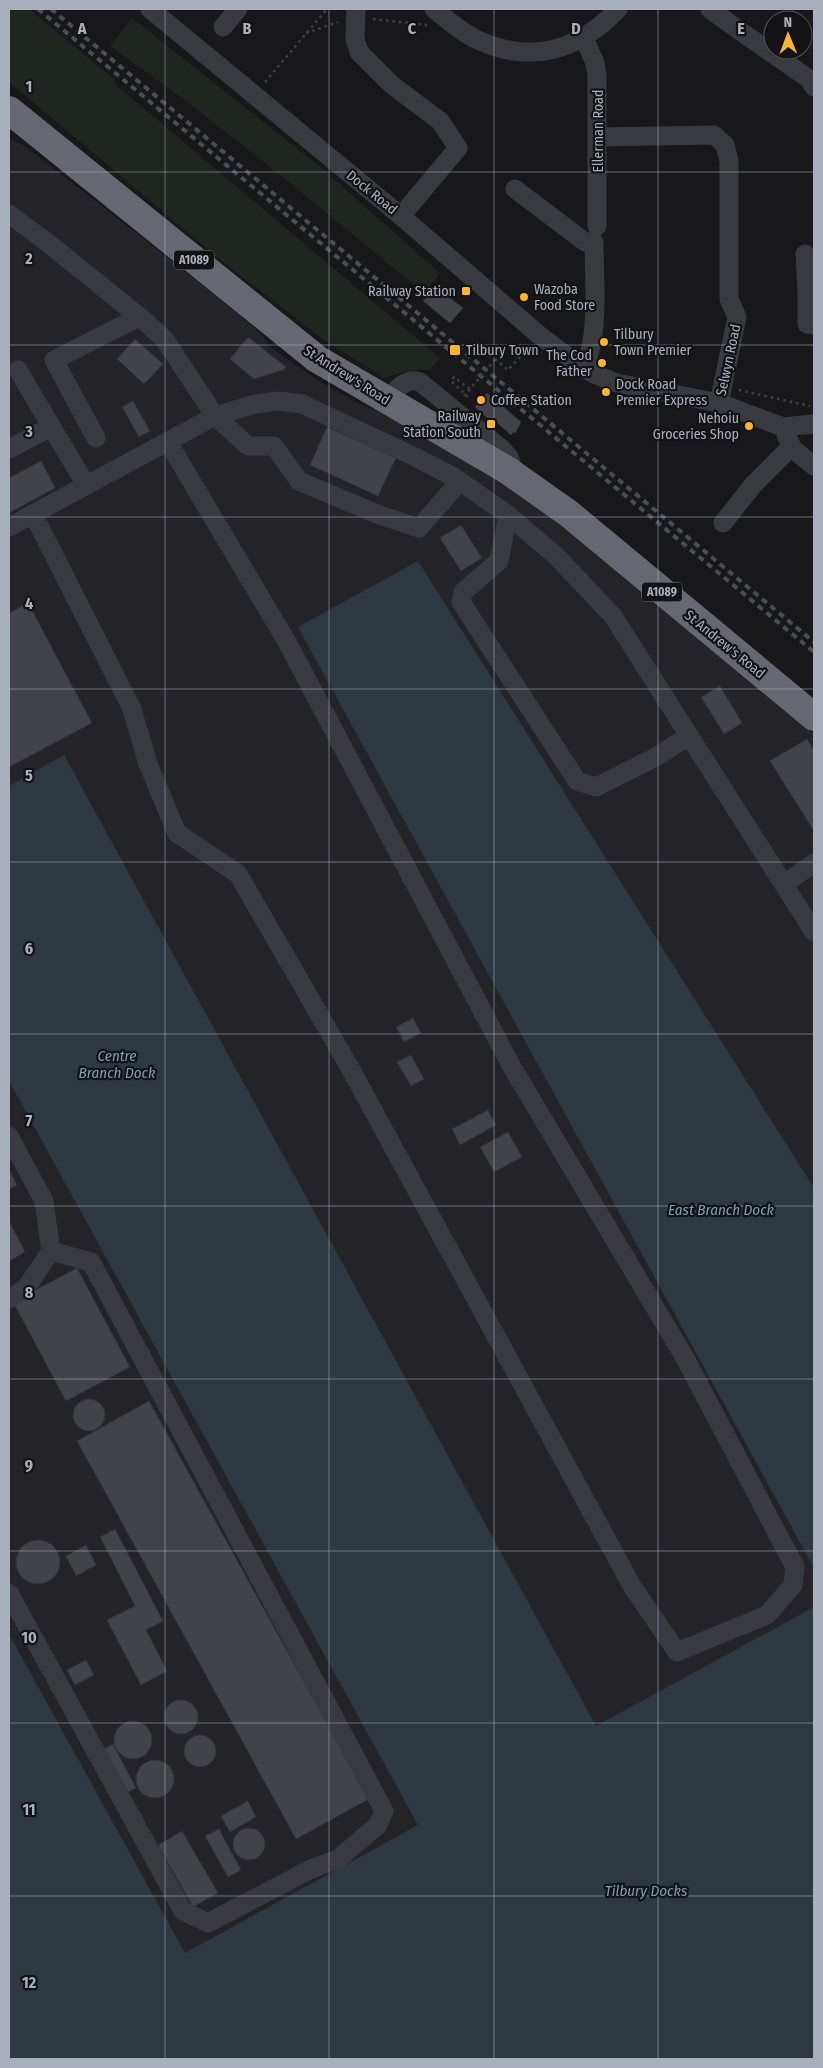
<svg xmlns="http://www.w3.org/2000/svg" width="823" height="2068" font-family="'Fira Sans Condensed',sans-serif">
  <rect width="100%" height="100%" fill="#18181b"/>
  <!-- built -->
  <path fill="#242428" d="M 9,139 L 25,146 L 223,301 L 262,335 L 269,346 L 314,378 L 361,405 L 390,415 L 503,482 L 551,516 L 814,734 L 814,2059 L 9,2059 Z"/>
  <!-- green -->
  <g fill="#1e261f">
    <path d="M 9,9 L 29,9 L 114,79 L 116,85 L 440,358 L 430,370 C 414,369 401,372 385,378 L 328,343 L 223,262 L 9,82 Z"/>
    <path d="M 132,18 L 318,165 L 440,273 L 424,293 C 321,209 219,122 110,46 Z"/>
  </g>
  <!-- water -->
  <g fill="#2d3840">
    <path d="M 418,561 L 814,1188 L 814,1568 L 298,627 Z"/>
    <path d="M 64,755 L 596,1726 L 814,1607 L 814,2059 L 9,2059 L 9,1634 L 185,1953 L 418,1825 L 9,1081 L 9,786 Z"/>
  </g>
  <!-- building -->
  <g fill="#424348" stroke="#323237">
    <path d="M 435,286 L 463,308 L 450,323 L 423,301 Z"/>
    <path d="M 248,337 L 286,367 L 283,370 L 254,379 L 230,359 Z"/>
    <path d="M 135,339 L 163,364 L 144,384 L 117,359 Z"/>
    <path d="M 487,393 L 521,422 L 515,433 L 513,432 L 511,435 L 493,419 L 491,421 L 475,407 L 479,403 L 476,401 L 482,394 L 484,396 Z"/>
    <path d="M 133,401 L 150,431 L 139,437 L 122,407 Z"/>
    <path d="M 327,427 L 396,458 L 378,496 L 310,465 Z"/>
    <path d="M 41,461 L 55,488 L 9,513 L 9,478 Z"/>
    <path d="M 461,525 L 482,558 L 461,571 L 440,538 Z"/>
    <path d="M 28,603 L 92,723 L 9,767 L 9,613 Z"/>
    <path d="M 720,686 L 742,723 L 724,734 L 701,697 Z"/>
    <path d="M 807,739 L 814,751 L 814,831 L 770,761 Z"/>
    <path d="M 413,1018 L 421,1033 L 404,1042 L 396,1027 Z"/>
    <path d="M 411,1055 L 424,1079 L 411,1086 L 397,1062 Z"/>
    <path d="M 488,1110 L 496,1125 L 460,1145 L 452,1129 Z"/>
    <path d="M 508,1132 L 522,1157 L 494,1172 L 480,1147 Z"/>
    <path d="M 9,1169 L 17,1185 L 9,1189 Z"/>
    <path d="M 9,1221 L 25,1252 L 9,1261 Z"/>
    <path d="M 77,1268 L 130,1367 L 66,1401 L 13,1302 Z"/>
    <circle cx="89" cy="1415" r="16"/>
    <path d="M 149,1401 L 369,1799 L 296,1839 L 77,1441 Z"/>
    <path d="M 115,1529 L 163,1621 L 146,1630 L 167,1671 L 141,1685 L 107,1620 L 135,1606 L 100,1537 Z"/>
    <circle cx="38" cy="1562" r="22"/>
    <path d="M 86,1545 L 96,1565 L 76,1576 L 66,1556 Z"/>
    <path d="M 86,1660 L 94,1675 L 75,1685 L 67,1670 Z"/>
    <circle cx="181" cy="1717" r="17"/>
    <circle cx="133" cy="1740" r="19"/>
    <circle cx="200" cy="1751" r="16"/>
    <path d="M 113,1744 L 136,1788 L 122,1795 L 99,1752 Z"/>
    <circle cx="155" cy="1779" r="19"/>
    <path d="M 248,1801 L 256,1817 L 230,1832 L 221,1816 Z"/>
    <circle cx="249" cy="1844" r="16"/>
    <path d="M 219,1829 L 241,1870 L 228,1877 L 205,1836 Z"/>
    <path d="M 182,1831 L 218,1893 L 193,1907 L 158,1845 Z"/>
  </g>
  <g fill="none" stroke-linecap="round" stroke-linejoin="round">
    <!-- path -->
    <g stroke="#3f4147" stroke-width="2.5" stroke-dasharray="2.5 4" stroke-linecap="butt">
      <path d="M 373,19 L 427,25"/>
      <path d="M 306,33 L 338,22"/>
      <path d="M 265,82 L 327,9"/>
      <path d="M 495,359 L 508,370 L 528,348"/>
      <path d="M 739,390 L 810,406"/>
      <path d="M 466,397 L 467,396 L 451,381 L 454,377 L 470,389"/>
    </g>
    <!-- minor -->
    <g stroke="#393a40" stroke-width="19">
      <path d="M 150,9 L 401,216 L 539,335 L 583,368 L 594,374 L 617,383 L 719,403 L 783,427 L 814,424"/>
      <path d="M 356,9 L 355,39 L 359,52 L 392,85 L 440,121 L 458,148 L 401,216"/>
      <path d="M 434,9 C 448,20 462,33 478,40 C 532,65 579,50 618,9"/>
      <path d="M 710,9 L 733,26 L 809,79 L 814,87"/>
      <path d="M 223,27 L 238,9"/>
      <path d="M 584,38 L 595,63 L 597,76 L 597,226"/>
      <path d="M 598,137 L 714,135 L 725,145 L 729,161 L 729,299 L 737,317 L 719,403"/>
      <path d="M 515,189 L 585,242 L 594,242 C 594,276 600,341 583,368"/>
      <path d="M 9,214 L 48,243 L 146,322 L 165,340 L 215,416 L 248,446 L 274,446 L 299,481 L 377,514 L 419,528 L 460,481"/>
      <path d="M 805,254 L 807,289"/>
      <path d="M 814,287 L 807,289 L 807,324 L 814,325"/>
      <path d="M 18,370 L 86,485"/>
      <path d="M 387,400 C 396,390 405,377 420,382 L 502,449 L 509,457 L 511,463 L 507,470"/>
      <path d="M 786,435 L 793,449 L 814,466"/>
      <path d="M 96,438 L 54,360 L 139,317"/>
      <path d="M 9,449 L 51,427"/>
      <path d="M 33,514 L 132,709 L 148,764 L 177,833 L 238,874 L 349,1066 L 632,1586 L 677,1652 L 767,1615 L 793,1585 L 795,1567 L 685,1358 L 512,1067 L 287,642 L 168,442"/>
      <path d="M 508,515 L 499,561 L 463,592 L 461,602 L 577,781 L 596,787 L 654,758 L 689,736"/>
      <path d="M 723,523 L 753,485 L 791,447"/>
      <path d="M 9,527 L 215,416 L 255,404 L 278,401 L 302,404 L 413,456 L 454,477 L 508,515 L 556,556 L 613,616 L 814,932"/>
      <path d="M 784,884 L 814,863"/>
      <path d="M 9,1136 L 44,1201 L 51,1251 L 26,1288 L 9,1299"/>
      <path d="M 9,1593 L 183,1911 L 208,1923 L 311,1869 L 338,1859 L 378,1825 L 384,1811 L 91,1262 L 51,1251"/>
    </g>
    <!-- highway -->
    <path stroke="#656871" stroke-width="28" d="M 9,110 L 317,359 L 507,470 L 568,513 L 814,717"/>
    <!-- rail -->
    <g stroke="#4c4e55" stroke-width="4" stroke-dasharray="6 5" stroke-linecap="butt">
      <path d="M 38,9 L 814,652"/>
      <path d="M 51,9 L 814,642"/>
    </g>
    <!-- path-bridge -->
    <path stroke="#3f4147" stroke-width="2.5" stroke-dasharray="2.5 4" stroke-linecap="butt" d="M 464,396 L 500,354"/>
  </g>
  <!-- grid -->
  <path fill="none" stroke="#aab0bb" stroke-width="1" stroke-opacity="0.55" d="M 165,9 L 165,2059M 329,9 L 329,2059M 494,9 L 494,2059M 658,9 L 658,2059M 9,172 L 814,172M 9,345 L 814,345M 9,517 L 814,517M 9,689 L 814,689M 9,862 L 814,862M 9,1034 L 814,1034M 9,1206 L 814,1206M 9,1379 L 814,1379M 9,1551 L 814,1551M 9,1723 L 814,1723M 9,1896 L 814,1896"/>
  <!-- markers -->
  <g fill="#feb32d" stroke="#131316" stroke-width="2">
    <rect x="461" y="286" width="10" height="10" rx="2.5"/>
    <circle cx="524" cy="297" r="5"/>
    <circle cx="604" cy="342" r="5"/>
    <rect x="449" y="344" width="12" height="12" rx="2.5"/>
    <circle cx="602" cy="363" r="5"/>
    <circle cx="606" cy="392" r="5"/>
    <circle cx="481" cy="400" r="5"/>
    <rect x="486" y="419" width="10" height="10" rx="2.5"/>
    <circle cx="749" cy="426" r="5"/>
  </g>
  <g text-anchor="middle" stroke-width="4.5" stroke-linejoin="round" paint-order="stroke">
    <!-- shield labels -->
    <g fill="#131316" stroke="#7d818a" stroke-width="1">
      <rect x="174" y="250.5" width="40" height="19" rx="4"/>
      <rect x="642" y="582.5" width="40" height="19" rx="4"/>
    </g>
    <g font-size="12" font-weight="bold" fill="#aab0bb">
      <text x="194" y="264">A1089</text>
      <text x="662" y="596">A1089</text>
    </g>
    <!-- street labels -->
    <g font-size="14" fill="#aab0bb" stroke="#131316">
      <text transform="translate(598 131) rotate(-90)" y="5">Ellerman Road</text>
      <text transform="translate(372 192) rotate(39)" y="5">Dock Road</text>
      <text transform="translate(728 360) rotate(-78)" y="5">Selwyn Road</text>
      <text transform="translate(347 375) rotate(32)" y="5">St Andrew's Road</text>
      <text transform="translate(725 644) rotate(39)" y="5">St Andrew's Road</text>
    </g>
    <!-- poi labels -->
    <g font-size="14" fill="#aab0bb" stroke="#131316" text-anchor="start">
      <text x="534" y="294">Wazoba<tspan x="534" dy="16">Food Store</tspan></text>
      <text x="456" y="296" text-anchor="end">Railway Station</text>
      <text x="614" y="339">Tilbury<tspan x="614" dy="16">Town Premier</tspan></text>
      <text x="466" y="355">Tilbury Town</text>
      <text x="592" y="360" text-anchor="end">The Cod<tspan x="592" dy="16">Father</tspan></text>
      <text x="616" y="389">Dock Road<tspan x="616" dy="16">Premier Express</tspan></text>
      <text x="491" y="405">Coffee Station</text>
      <text x="481" y="421" text-anchor="end">Railway<tspan x="481" dy="16">Station South</tspan></text>
      <text x="739" y="423" text-anchor="end">Nehoiu<tspan x="739" dy="16">Groceries Shop</tspan></text>
    </g>
    <!-- water labels -->
    <g font-size="15" font-style="italic" fill="#7f9fb8" stroke="#131316">
      <text x="117" y="1061">Centre<tspan x="117" dy="17">Branch Dock</tspan></text>
      <text x="721" y="1215">East Branch Dock</text>
      <text x="646" y="1896">Tilbury Docks</text>
    </g>
  </g>
  <g font-size="16" text-anchor="middle" font-weight="bold" fill="#aab0bb" stroke="#131316" stroke-width="4.5" stroke-linejoin="round" paint-order="stroke">
    <text x="82" y="34">A</text>
    <text x="247" y="34">B</text>
    <text x="412" y="34">C</text>
    <text x="576" y="34">D</text>
    <text x="741" y="34">E</text>
    <text x="29" y="92">1</text>
    <text x="29" y="264">2</text>
    <text x="29" y="437">3</text>
    <text x="29" y="609">4</text>
    <text x="29" y="781">5</text>
    <text x="29" y="954">6</text>
    <text x="29" y="1126">7</text>
    <text x="29" y="1298">8</text>
    <text x="29" y="1471">9</text>
    <text x="29" y="1643">10</text>
    <text x="29" y="1815">11</text>
    <text x="29" y="1988">12</text>
  </g>
  <!-- border -->
  <rect width="823" height="2068" fill="none" stroke="#aab0bb" stroke-width="20"/>
  <!-- north arrow -->
  <g transform="translate(788 35) rotate(359)"><circle r="24" fill="#131316" stroke="#4f5258"/>
  <path d="M0-4L9 19L0 12L-9 19Z" fill="#feb32d"/>
  <text y="-8" font-size="14" font-weight="bold" text-anchor="middle" fill="#aab0bb">N</text>
  </g>
</svg>
